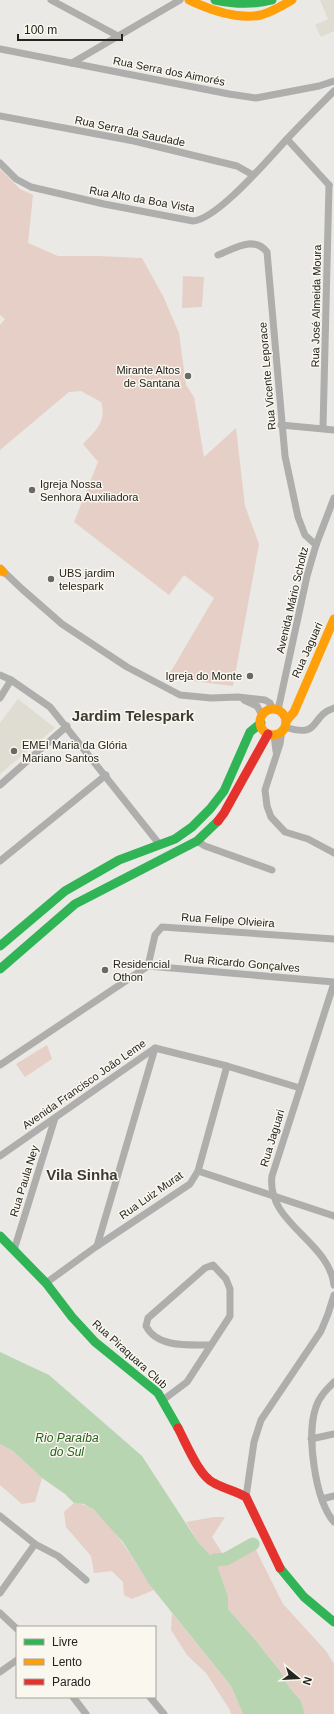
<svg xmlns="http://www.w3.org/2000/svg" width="334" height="1714" font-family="Helvetica,sans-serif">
  <rect width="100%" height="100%" fill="#eae9e5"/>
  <!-- built -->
  <g fill="#dfdcd2">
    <path d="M 320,0 L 334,0 L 334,31 L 321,37 L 315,25 L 328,19 Z"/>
    <path d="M 18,699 L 55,728 L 0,774 L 0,723 Z"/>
  </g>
  <!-- green -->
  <g fill="#e6cfc7">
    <path d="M 0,169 L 20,189 L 33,195 L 28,243 L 58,256 L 98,256 L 142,258 L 163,296 L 179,333 L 186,385 L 194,397 L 204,457 L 236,428 L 245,506 L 259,544 L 233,686 L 184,680 L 170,673 L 214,598 L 184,575 L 169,595 L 74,522 L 98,462 L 83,444 C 96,431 107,421 101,402 L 81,391 L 69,392 L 0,450 L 0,325 L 5,319 L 0,315 Z"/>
    <path d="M 183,276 L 204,277 L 202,307 L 182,308 Z"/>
    <path d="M 47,1045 L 52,1059 L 25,1077 L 16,1064 Z"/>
    <path d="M 0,1444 L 13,1451 L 42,1478 L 35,1502 L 22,1504 L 0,1485 Z"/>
    <path d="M 74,1503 C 105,1502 136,1568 154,1590 L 132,1599 L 124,1595 L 123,1582 L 112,1571 L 94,1573 L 91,1556 L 66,1527 L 64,1512 Z"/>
    <path d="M 214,1517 L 225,1517 L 212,1537 L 226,1559 L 253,1544 L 283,1604 L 326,1651 L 334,1664 L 334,1714 L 305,1714 L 301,1701 L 289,1687 L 280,1671 L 257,1642 L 228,1609 L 228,1596 L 215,1560 L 198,1542 L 186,1522 Z"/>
    <path d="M 172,1613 L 231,1686 L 243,1714 L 231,1714 L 230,1710 L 206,1673 L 187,1655 L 171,1630 Z"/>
  </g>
  <!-- water -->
  <path fill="#b8d5b2" d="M 0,1352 L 49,1375 L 142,1456 L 198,1542 L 215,1560 L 228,1596 L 228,1609 L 257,1642 L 280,1671 L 289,1687 L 301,1701 L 305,1714 L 243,1714 L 231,1686 L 149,1584 L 123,1542 L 94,1510 L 84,1504 L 74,1503 L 65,1494 L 42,1478 L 13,1451 L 0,1444 Z"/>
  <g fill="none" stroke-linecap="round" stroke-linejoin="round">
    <!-- river -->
    <path stroke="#b8d5b2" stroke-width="13" d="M 205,1573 L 215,1560 L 226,1559 L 253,1544"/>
    <!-- street -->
    <g stroke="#aeaead" stroke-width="7">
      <path d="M 51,0 L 118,36"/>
      <path d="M 0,49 L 229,94 L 256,98 L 319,86 L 334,81"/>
      <path d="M 72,63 L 180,0"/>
      <path d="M 0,116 L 134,141 L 237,166 L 253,175"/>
      <path d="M 287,139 L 329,185"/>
      <path d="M 0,163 L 16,179 L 31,187 L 104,204 L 193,221 C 218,219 269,158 287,139 C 302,123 318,107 334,91"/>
      <path d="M 218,255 C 234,249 254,235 267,252 L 285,456 L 298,517 L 305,535 L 316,545"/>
      <path d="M 281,425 L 334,430"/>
      <path d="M 323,428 L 329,185"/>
      <path d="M 1,569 L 22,589 L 62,624 L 127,667 L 180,695 L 211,698 L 238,697 L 265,700 L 270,703 L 273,709"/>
      <path d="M 0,675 L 11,680 L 50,707 L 160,845"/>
      <path d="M 0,698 L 11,680"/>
      <path d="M 244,700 L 257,706 L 262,715"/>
      <path d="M 278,710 L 307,576 L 316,545 L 334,498"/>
      <path d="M 285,727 C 322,739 309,716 334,708"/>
      <path d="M 282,730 L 280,744 L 265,790 L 267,806 L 271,817 L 285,832 L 308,839 L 334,853"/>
      <path d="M 274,735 L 276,751"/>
      <path d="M 0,785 L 67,726"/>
      <path d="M 197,841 L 205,846 L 272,870"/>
      <path d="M 0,861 L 106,775"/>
      <path d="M 148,966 L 155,935 L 162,927 L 334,939"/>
      <path d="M 148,966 L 334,982"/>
      <path d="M 334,983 L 272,1176 C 266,1223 329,1241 334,1285"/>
      <path d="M 0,1065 L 148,966"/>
      <path d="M 0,1156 L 155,1048 L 227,1066 L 300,1088"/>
      <path d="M 198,1171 L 334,1216"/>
      <path d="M 97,1246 L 155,1048"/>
      <path d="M 14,1250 L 55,1118"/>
      <path d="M 46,1283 L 97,1246 L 190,1184 L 198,1171 L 227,1066"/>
      <path d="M 334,1382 C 327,1389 319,1397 316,1407 C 306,1434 315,1500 334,1522"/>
      <path d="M 163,1400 L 187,1382 L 230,1316 L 230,1289 L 226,1279 L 213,1265 L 205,1268 L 148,1318 L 146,1326 C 157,1348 189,1345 210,1345"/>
      <path d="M 311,1439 L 334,1434"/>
      <path d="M 246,1497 L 254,1442 L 261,1420 L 321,1331 L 328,1314 L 334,1295"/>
      <path d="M 322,1499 L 334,1496"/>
      <path d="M 0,1516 L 35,1544 L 58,1556 L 86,1580"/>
      <path d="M 0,1593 L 35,1544"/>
      <path d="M 0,1613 L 17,1629"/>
      <path d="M 0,1672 L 17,1660"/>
      <path d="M 73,1697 L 86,1714"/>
      <path d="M 150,1697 L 164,1714"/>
    </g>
    <!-- fast -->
    <g stroke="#30b455" stroke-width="9">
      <path d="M 215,0 C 234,4 253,5 272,0"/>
      <path d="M 0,946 L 65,891 L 119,860 L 175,839 L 192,827 L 210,809 L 224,791 L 250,732 L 261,723"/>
      <path d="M 0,969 L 75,904 L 197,841 L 218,821"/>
      <path d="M 0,1236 L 46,1283 L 72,1317 L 95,1342 L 158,1393 L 178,1428"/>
      <path d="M 280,1568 L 304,1597 L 334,1622"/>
    </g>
    <!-- slow -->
    <g stroke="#ff9f0a" stroke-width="9">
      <path d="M 189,0 C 210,10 237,20 261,15 C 272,12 282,6 292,0"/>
      <path d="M 0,569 L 3,572"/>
      <circle cx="273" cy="722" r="13"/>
      <path d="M 286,721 L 294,712 L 334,619"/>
    </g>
    <!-- jam -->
    <g stroke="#e5322d" stroke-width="9">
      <path d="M 218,821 L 224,813 L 268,734"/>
      <path d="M 178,1428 C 186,1443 199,1476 214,1483 C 225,1489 236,1491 246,1497 L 280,1568"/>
    </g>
  </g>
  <!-- markers -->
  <g fill="#6a6966" stroke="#faf7ef" stroke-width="1.5">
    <circle cx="188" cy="376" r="4"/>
    <circle cx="32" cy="490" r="4"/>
    <circle cx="51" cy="579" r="4"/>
    <circle cx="250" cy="676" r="4"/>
    <circle cx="14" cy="751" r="4"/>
    <circle cx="105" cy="970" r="4"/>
  </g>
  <g text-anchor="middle" stroke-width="3" stroke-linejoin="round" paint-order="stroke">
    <!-- street labels -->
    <g font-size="11" fill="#252421" stroke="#faf7ef">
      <text transform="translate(169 71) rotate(11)" y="4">Rua Serra dos Aimorés</text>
      <text transform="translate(130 131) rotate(12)" y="4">Rua Serra da Saudade</text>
      <text transform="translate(142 199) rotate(10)" y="4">Rua Alto da Boa Vista</text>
      <text transform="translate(316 306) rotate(-89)" y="4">Rua José Almeida Moura</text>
      <text transform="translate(267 376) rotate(-95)" y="4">Rua Vicente Leporace</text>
      <text transform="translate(292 600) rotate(-77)" y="4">Avenida Mário Scholtz</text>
      <text transform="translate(307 650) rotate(-66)" y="4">Rua Jaguari</text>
      <text transform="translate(228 920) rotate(4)" y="4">Rua Felipe Olvieira</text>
      <text transform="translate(242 963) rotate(5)" y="4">Rua Ricardo Gonçalves</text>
      <text transform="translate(84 1084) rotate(-35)" y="4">Avenida Francisco João Leme</text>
      <text transform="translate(272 1138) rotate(-73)" y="4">Rua Jaguari</text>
      <text transform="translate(24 1181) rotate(-73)" y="4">Rua Paula Ney</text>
      <text transform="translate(151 1195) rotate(-35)" y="4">Rua Luiz Murat</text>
      <text transform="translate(130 1354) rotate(42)" y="4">Rua Piraquara Club</text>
    </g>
    <!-- poi labels -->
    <g font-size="11" fill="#252421" stroke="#faf7ef" text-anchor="start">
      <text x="180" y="374" text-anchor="end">Mirante Altos<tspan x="180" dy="13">de Santana</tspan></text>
      <text x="40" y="488">Igreja Nossa<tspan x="40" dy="13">Senhora Auxiliadora</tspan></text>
      <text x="59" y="577">UBS jardim<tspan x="59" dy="13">telespark</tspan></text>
      <text x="242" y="680" text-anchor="end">Igreja do Monte</text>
      <text x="22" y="749">EMEI Maria da Glória<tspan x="22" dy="13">Mariano Santos</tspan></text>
      <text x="113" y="968">Residencial<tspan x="113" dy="13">Othon</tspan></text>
    </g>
    <!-- water labels -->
    <g font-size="12" font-style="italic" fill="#245c1c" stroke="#faf7ef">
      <text x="67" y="1442">Rio Paraíba<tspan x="67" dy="14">do Sul</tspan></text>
    </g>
    <!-- district labels -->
    <g font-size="15" font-weight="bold" fill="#3c3a34" stroke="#faf7ef">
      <text x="133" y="721">Jardim Telespark</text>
      <text x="82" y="1180">Vila Sinha</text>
    </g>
  </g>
  <!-- legend -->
  <rect x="16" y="1626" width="140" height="72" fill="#faf7ef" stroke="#a5a39d"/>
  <rect x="24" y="1639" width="20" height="6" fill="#30b455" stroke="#a5a39d"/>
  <text x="52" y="1646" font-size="12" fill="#252421">Livre</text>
  <rect x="24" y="1659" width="20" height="6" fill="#ff9f0a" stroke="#a5a39d"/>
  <text x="52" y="1666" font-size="12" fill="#252421">Lento</text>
  <rect x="24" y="1679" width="20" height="6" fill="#e5322d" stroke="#a5a39d"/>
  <text x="52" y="1686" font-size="12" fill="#252421">Parado</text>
  <!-- north arrow -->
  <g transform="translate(298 1678) rotate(108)" stroke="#faf7ef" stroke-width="3" paint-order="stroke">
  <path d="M0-3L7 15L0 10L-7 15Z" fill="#252421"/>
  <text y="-6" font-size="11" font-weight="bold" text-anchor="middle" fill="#252421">N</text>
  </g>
  <!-- scale -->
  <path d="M18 34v6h104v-6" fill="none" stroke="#252421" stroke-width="2"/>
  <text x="24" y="34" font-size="12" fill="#252421" stroke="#faf7ef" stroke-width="3" paint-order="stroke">100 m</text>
</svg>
